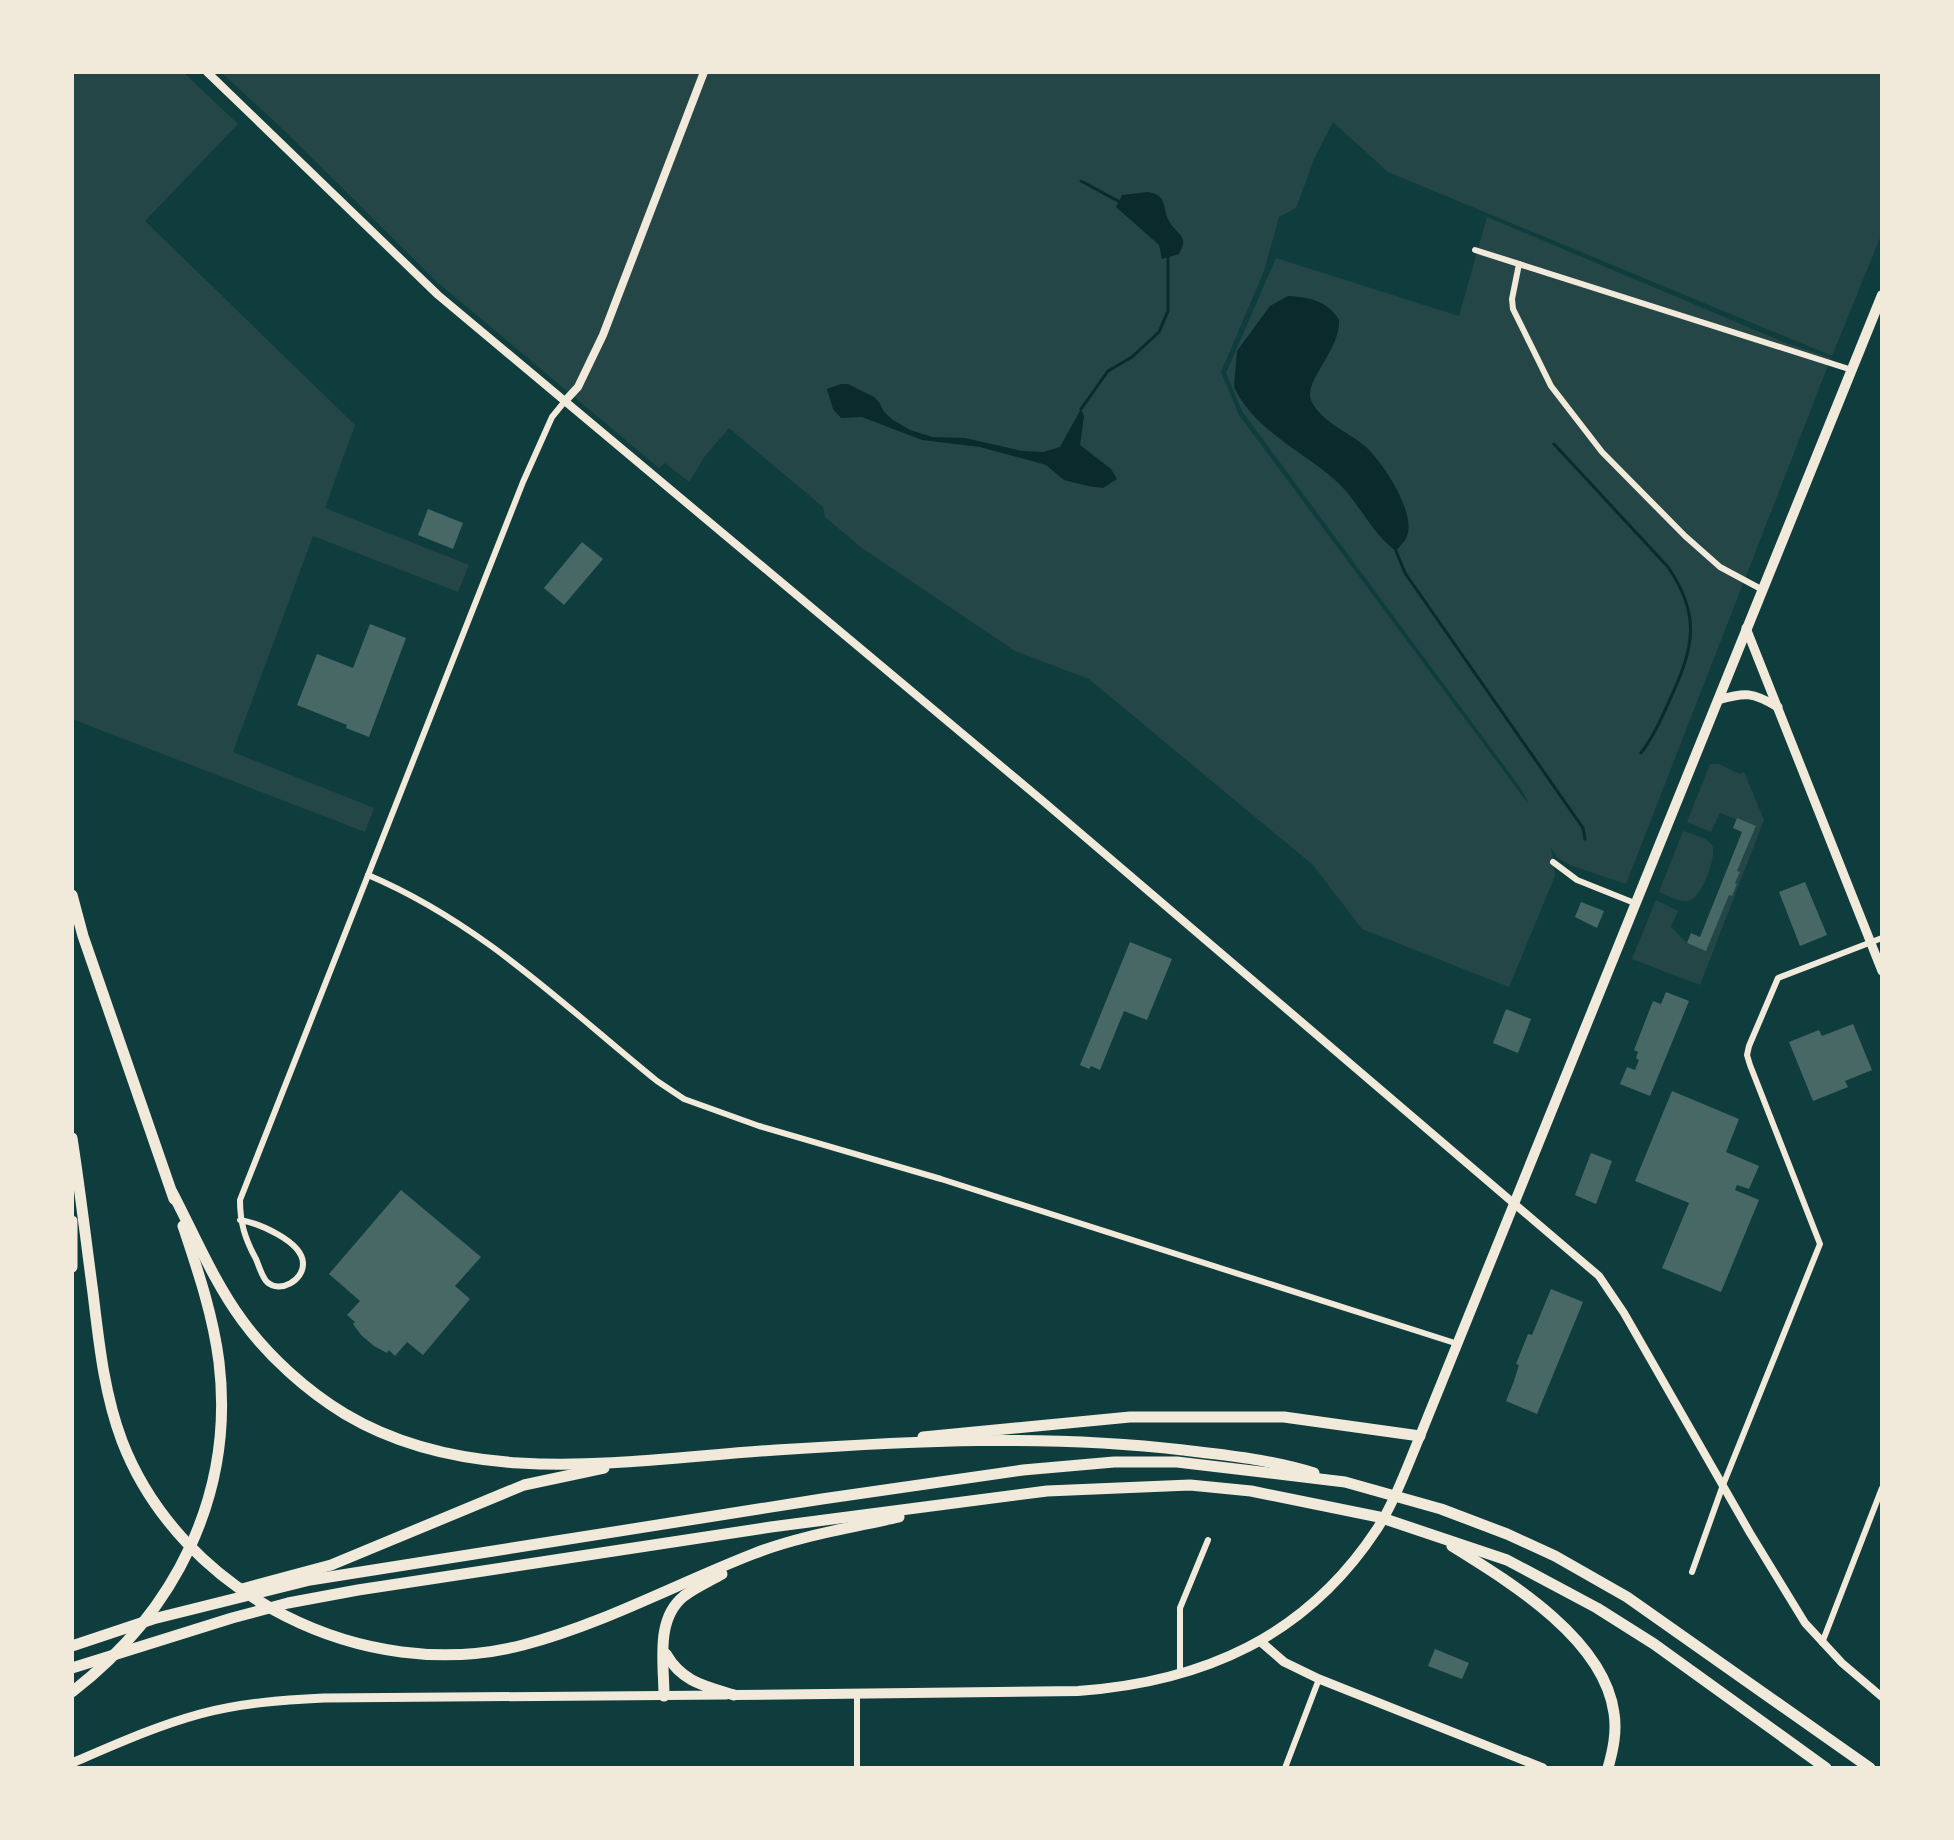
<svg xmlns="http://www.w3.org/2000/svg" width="1954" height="1840" font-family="'Source Sans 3',sans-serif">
  <rect width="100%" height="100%" fill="#0f3d3e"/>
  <!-- green -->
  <g fill="#244646">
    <path d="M 72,72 L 183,72 L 238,124 L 145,221 L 355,425 L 325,508 L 469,565 L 458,592 L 313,536 L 233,752 L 374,808 L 365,832 L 72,719 Z"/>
    <path d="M 221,72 L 1882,72 L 1882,233 L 1832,356 L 1388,172 L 1333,122 L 1315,157 L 1296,208 L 1279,217 L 1264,271 L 1221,372 L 1239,415 L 1529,805 L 1522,790 L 1242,411 L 1226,373 L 1276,258 L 1459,316 L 1487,217 L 1786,343 L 1831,358 L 1626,884 L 1570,865 L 1558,858 L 1551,848 L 1555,876 L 1509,987 L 1362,929 L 1313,865 L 1089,679 L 1015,651 L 862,548 L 825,517 L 823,507 L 729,428 L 705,456 L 689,482 L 665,463 L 659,468 L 436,281 L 288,134 Z"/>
    <path d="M 1710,764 L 1719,764 L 1740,774 L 1744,772 L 1764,820 L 1700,985 L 1632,959 L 1656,900 L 1678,911 L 1671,927 L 1687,943 L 1705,950 L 1729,895 L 1732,896 L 1737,885 L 1735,883 L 1739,872 L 1737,871 L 1756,827 L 1720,813 L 1711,832 L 1687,822 Z"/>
    <path d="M 1683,831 C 1692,834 1706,837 1712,845 C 1718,855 1701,898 1689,901 C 1679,903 1667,895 1659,892 Z"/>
  </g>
  <!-- water -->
  <g fill="#0a2a2b">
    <path d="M 1148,192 C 1168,195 1162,208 1169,221 C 1177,236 1190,234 1179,254 L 1162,259 L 1159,245 L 1116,207 L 1122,195 Z"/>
    <path d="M 1288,296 C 1309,297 1328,301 1339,320 C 1341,349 1303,382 1311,400 C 1321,423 1350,432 1367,448 C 1384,464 1416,513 1407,536 C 1405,542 1399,547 1396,551 C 1370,532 1359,501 1335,480 C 1301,450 1254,430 1234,387 L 1237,351 L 1270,306 Z"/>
    <path d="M 841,384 L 848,384 L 874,397 L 879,402 L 884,412 L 893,420 L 910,430 L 932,437 L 965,438 L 1022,451 L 1043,452 L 1060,447 L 1081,409 L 1084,416 L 1080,445 L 1111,469 L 1117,479 L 1103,488 L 1088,486 L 1064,480 L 1046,465 L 1032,461 L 980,447 L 922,440 L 862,417 L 841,418 L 833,409 L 827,389 Z"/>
  </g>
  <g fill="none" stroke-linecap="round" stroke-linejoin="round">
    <!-- stream -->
    <g stroke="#0a2a2b" stroke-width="3">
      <path d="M 1081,181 L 1118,201"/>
      <path d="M 1081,409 L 1108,371 L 1132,357 L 1159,332 L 1168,311 L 1168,258"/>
      <path d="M 1554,444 L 1668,567 C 1701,615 1694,647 1671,697 C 1662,717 1654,736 1641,753"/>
      <path d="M 1396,551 L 1405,573 L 1583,828 L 1585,839"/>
    </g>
  </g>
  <!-- building -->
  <g fill="#486865">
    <path d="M 428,509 L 463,523 L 453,549 L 418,535 Z"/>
    <path d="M 582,542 L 603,559 L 564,605 L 544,588 Z"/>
    <path d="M 370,624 L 406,638 L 369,737 L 346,728 L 347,725 L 297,705 L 317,654 L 353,668 Z"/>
    <path d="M 1737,818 L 1756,826 L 1737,871 L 1740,872 L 1735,883 L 1737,884 L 1732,896 L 1729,895 L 1706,951 L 1687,943 L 1691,933 L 1700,937 L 1742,832 L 1733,828 Z"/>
    <path d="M 1805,882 L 1827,935 L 1800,946 L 1779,892 Z"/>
    <path d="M 1581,902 L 1604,911 L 1597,928 L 1575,917 Z"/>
    <path d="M 1130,942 L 1172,959 L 1147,1020 L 1124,1011 L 1100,1070 L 1091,1066 L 1089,1069 L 1080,1065 Z"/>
    <path d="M 1666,992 L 1689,1001 L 1650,1096 L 1620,1084 L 1627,1067 L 1635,1070 L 1639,1060 L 1636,1058 L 1638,1052 L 1634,1050 L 1653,1001 L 1661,1004 Z"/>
    <path d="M 1506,1009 L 1531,1019 L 1518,1053 L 1493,1043 Z"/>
    <path d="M 1853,1024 L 1872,1070 L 1845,1081 L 1848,1087 L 1813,1101 L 1789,1042 L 1819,1030 L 1822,1036 Z"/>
    <path d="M 1672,1091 L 1739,1119 L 1726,1152 L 1759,1166 L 1749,1189 L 1737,1185 L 1735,1190 L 1759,1200 L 1721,1292 L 1662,1268 L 1689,1203 L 1635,1181 Z"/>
    <path d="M 1591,1153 L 1612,1161 L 1596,1204 L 1575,1195 Z"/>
    <path d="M 401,1190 L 481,1257 L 455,1286 L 470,1299 L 423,1355 L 407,1342 L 395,1356 L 389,1350 L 387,1353 L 374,1346 L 361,1335 L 353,1324 L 355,1322 L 347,1315 L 360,1301 L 329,1274 Z"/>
    <path d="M 1551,1289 L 1583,1302 L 1537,1414 L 1506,1401 L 1514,1381 L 1519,1365 L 1516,1364 L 1528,1334 L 1532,1335 Z"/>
    <path d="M 1435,1649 L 1469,1663 L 1462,1679 L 1428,1666 Z"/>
  </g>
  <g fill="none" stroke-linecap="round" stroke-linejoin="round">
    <!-- minor -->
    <g stroke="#f1e9da" stroke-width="6">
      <path d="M 1475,250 L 1852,370"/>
      <path d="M 1519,264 L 1512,299 L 1513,309 L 1551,386 L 1602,452 L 1685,536 L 1720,567 L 1761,589"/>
      <path d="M 1553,862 L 1577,880 L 1637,904"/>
      <path d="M 368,875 C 481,923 562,1004 657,1081 L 684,1099 L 759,1126 L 941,1179 L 1458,1344"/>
      <path d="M 240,1220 C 258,1223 302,1241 303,1263 C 304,1280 280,1294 267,1282 C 262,1277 259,1266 256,1259 C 245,1239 240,1223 240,1200 L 523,482 L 552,417 L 565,401"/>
      <path d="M 1692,1572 L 1723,1485 L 1820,1244 L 1750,1065 L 1747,1055 L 1749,1046 L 1778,978 L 1882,938"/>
      <path d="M 1822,1643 L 1882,1488"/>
      <path d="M 1180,1675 L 1180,1608 L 1208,1540"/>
      <path d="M 857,1693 L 857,1768"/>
      <path d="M 1285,1768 L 1319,1679"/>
    </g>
    <!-- tertiary -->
    <g stroke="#f1e9da" stroke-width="8">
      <path d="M 207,72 L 438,295 L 1044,802 L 1599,1276 L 1624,1313 L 1750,1533 L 1805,1623 L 1842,1663 L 1882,1697"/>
      <path d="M 565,401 L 578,387 L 603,335 L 704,72"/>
    </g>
    <!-- secondary -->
    <g stroke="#f1e9da" stroke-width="9">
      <path d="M 1746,628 L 1882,971"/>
      <path d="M 1718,700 C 1746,692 1752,692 1778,707"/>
      <path d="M 1261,1642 L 1284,1662 L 1319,1679 L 1543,1768"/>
      <path d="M 72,1763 C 114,1745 156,1726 200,1714 C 241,1703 282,1700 324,1698 L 726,1695"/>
    </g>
    <!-- primary -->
    <path stroke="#f1e9da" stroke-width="10" d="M 734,1695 L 1078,1691 C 1203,1682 1306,1637 1377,1529 C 1395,1501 1407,1467 1420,1436 L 1882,295"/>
    <!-- motorway -->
    <g stroke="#f1e9da" stroke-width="11">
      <path d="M 72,895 L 83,936 L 174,1199"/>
      <path d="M 72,1138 C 80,1189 86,1241 93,1293 C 99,1343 104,1393 122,1441 C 181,1594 364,1686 523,1645 C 603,1624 676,1584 753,1554 C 799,1536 850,1528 899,1517"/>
      <path d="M 172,1192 C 194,1234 214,1282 242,1320 C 269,1357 307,1391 345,1414 C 474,1491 635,1459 776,1450 C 912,1441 1047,1434 1183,1450 C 1227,1455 1272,1460 1314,1473"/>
      <path d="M 72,1221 L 72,1267"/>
      <path d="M 923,1437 L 1130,1417 L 1284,1417 L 1420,1436"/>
      <path d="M 1452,1546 C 1510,1582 1604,1639 1614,1713 C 1617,1732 1613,1750 1608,1768"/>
      <path d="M 242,1589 L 331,1565 L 524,1485 L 604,1468"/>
      <path d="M 72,1646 L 153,1619 L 310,1580 L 822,1499 L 1023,1470 L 1114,1462 L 1177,1462 L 1345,1482 L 1441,1509 L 1507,1534 L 1555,1556 L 1627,1597 L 1870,1768"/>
      <path d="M 666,1654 C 682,1682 705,1686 734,1695"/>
      <path d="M 72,1668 L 232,1618 L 288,1603 L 358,1590 L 771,1527 L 1047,1491 L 1190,1485 L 1251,1491 L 1379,1517 L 1507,1560 L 1597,1608 L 1654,1644 L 1826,1768"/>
      <path d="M 72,1692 C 175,1612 235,1495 219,1362 C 213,1315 198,1271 183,1226"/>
      <path d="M 664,1696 C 664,1663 655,1619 684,1596 C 696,1587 710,1581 722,1574"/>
    </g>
  </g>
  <!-- border -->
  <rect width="1954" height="1840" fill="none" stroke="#f1e9da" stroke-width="148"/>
</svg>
